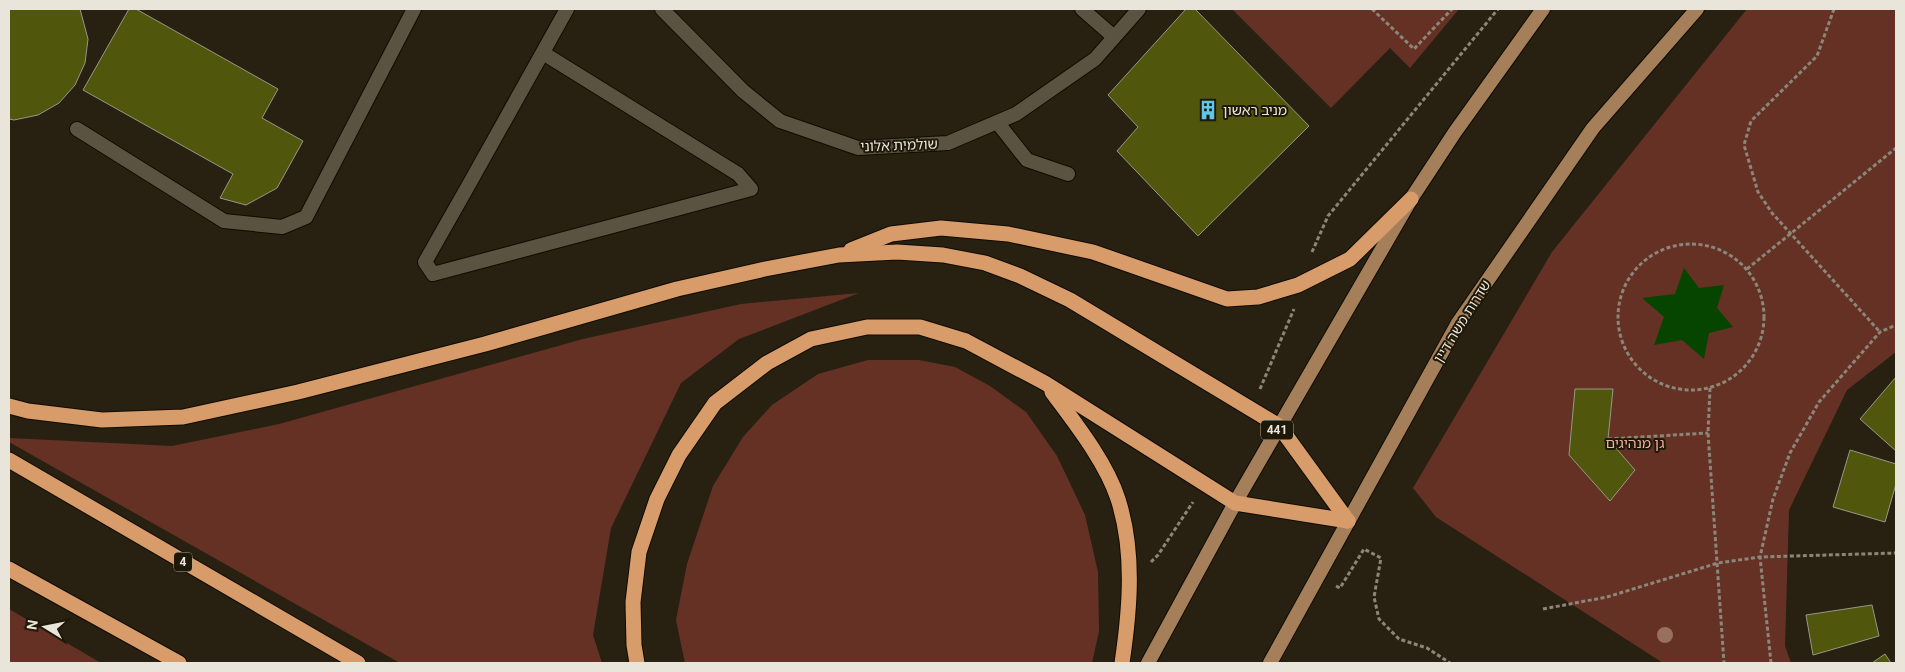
<svg xmlns="http://www.w3.org/2000/svg" width="1905" height="672" font-family="Roboto,'Noto Sans Hebrew',sans-serif">
  <rect width="100%" height="100%" fill="#282112"/>
  <!-- green -->
  <g fill="#653124">
    <path d="M 1234,9 L 1459,9 L 1410,68 L 1390,48 L 1331,108 L 1233,10 Z"/>
    <path d="M 1747,9 L 1896,9 L 1896,352 L 1847,390 L 1789,510 L 1785,646 L 1791,663 L 1663,663 L 1436,517 L 1413,488 L 1552,252 Z"/>
    <path d="M 859,293 L 739,339 L 681,383 L 611,528 L 593,635 L 602,663 L 400,663 L 9,442 L 9,438 L 172,446 L 279,424 L 583,339 L 741,304 Z"/>
    <path d="M 868,360 L 919,360 L 955,367 L 990,386 L 1026,412 L 1057,456 L 1085,515 L 1098,572 L 1099,631 L 1092,663 L 685,663 L 676,620 L 687,564 L 713,486 L 743,437 L 772,405 L 818,374 Z"/>
    <path d="M 9,609 L 101,663 L 9,663 Z"/>
  </g>
  <!-- water -->
  <path fill="#064500" d="M 1684,268 L 1699,288 L 1724,285 L 1717,308 L 1733,327 L 1709,333 L 1704,359 L 1682,340 L 1654,345 L 1664,317 L 1642,298 L 1675,294 Z"/>
  <!-- building -->
  <g fill="#50560c" stroke="#969986">
    <path d="M 9,9 L 80,9 L 88,39 L 85,63 L 75,85 L 59,103 L 38,115 L 14,120 L 9,119 Z"/>
    <path d="M 129,9 L 136,9 L 278,89 L 262,118 L 303,141 L 277,188 L 246,205 L 220,198 L 233,174 L 83,90 Z"/>
    <path d="M 1186,9 L 1195,9 L 1309,126 L 1198,236 L 1117,151 L 1138,127 L 1108,95 Z"/>
    <path d="M 1896,377 L 1896,451 L 1860,419 Z"/>
    <path d="M 1575,389 L 1613,389 L 1608,439 L 1635,470 L 1610,501 L 1569,455 Z"/>
    <path d="M 1850,450 L 1896,464 L 1896,484 L 1885,522 L 1833,507 Z"/>
    <path d="M 1872,605 L 1879,636 L 1813,655 L 1806,615 Z"/>
    <path d="M 1885,654 L 1891,663 L 1872,663 Z"/>
  </g>
  <g fill="none" stroke-linecap="round" stroke-linejoin="round">
    <defs>
      <g id="service">
        <path d="M 1082,9 L 1114,37"/>
        <path d="M 543,53 L 738,174 L 751,189 L 433,274 L 425,262 C 473,178 520,93 567,9"/>
        <path d="M 997,122 L 1027,160 L 1068,174"/>
        <path d="M 77,129 L 224,221 L 282,227 L 306,217 L 414,9"/>
      </g>
      <path id="minor" d="M 662,9 L 743,91 L 780,121 L 858,148 L 948,143 L 1016,114 L 1095,59 L 1139,9"/>
      <g id="primary">
        <path d="M 1148,663 L 1235,503 L 1411,199 L 1455,132 L 1543,9"/>
        <path d="M 1270,663 L 1458,323 L 1593,128 L 1697,9"/>
      </g>
      <g id="motorway">
        <path d="M 851,250 L 891,234 L 941,228 L 1008,234 L 1093,252 L 1227,299 L 1258,297 L 1298,285 L 1350,259 L 1411,199"/>
        <path d="M 1052,392 C 1075,423 1106,462 1118,499 C 1135,552 1130,609 1122,663"/>
        <path d="M 9,406 L 28,411 L 102,420 L 183,417 L 298,392 L 485,344 L 677,289 L 765,269 L 839,255 L 897,252 L 943,255 L 985,263 L 1020,276 L 1070,300 L 1279,426 L 1348,521"/>
        <path d="M 9,460 L 358,663"/>
        <path d="M 9,569 L 179,663"/>
        <path d="M 637,663 L 634,645 L 633,602 L 639,552 L 657,499 L 679,455 L 715,403 L 767,363 L 811,339 L 867,327 L 920,327 L 966,341 L 1045,383 L 1235,503 L 1348,521"/>
      </g>
    </defs>
    <!-- service casing -->
    <use href="#service" stroke="#100b01" stroke-width="16"/>
    <!-- minor casing -->
    <use href="#minor" stroke="#100b01" stroke-width="16"/>
    <!-- primary casing -->
    <use href="#primary" stroke="#100b01" stroke-width="16"/>
    <!-- motorway casing -->
    <use href="#motorway" stroke="#100b01" stroke-width="17"/>
    <!-- path -->
    <g stroke="#8c867a" stroke-width="3" stroke-dasharray="4 2.5" stroke-linecap="butt">
      <path d="M 1372,9 L 1414,49 L 1452,9"/>
      <path d="M 1834,9 L 1817,56 L 1751,121 L 1744,145 L 1758,192 L 1772,213 L 1880,332"/>
      <circle cx="1691" cy="317" r="73"/>
      <path d="M 1312,252 L 1328,216 L 1498,9"/>
      <path d="M 1747,269 L 1896,148"/>
      <path d="M 1710,388 L 1708,433 L 1724,663"/>
      <path d="M 1260,389 L 1294,309"/>
      <path d="M 1608,439 L 1708,433"/>
      <path d="M 1151,562 L 1158,555 L 1193,502"/>
      <path d="M 1336,586 L 1340,588 L 1364,549 L 1381,558 L 1374,597 L 1379,619 L 1399,639 L 1427,648 L 1450,663"/>
      <path d="M 1543,609 L 1607,597 L 1718,563 L 1760,557 L 1896,553"/>
      <path d="M 1771,663 L 1760,557 L 1773,499 L 1790,453 L 1819,402 L 1880,332 L 1896,325"/>
    </g>
    <!-- service -->
    <use href="#service" stroke="#5a5342" stroke-width="14"/>
    <!-- minor -->
    <use href="#minor" stroke="#5a5342" stroke-width="14"/>
    <!-- primary -->
    <use href="#primary" stroke="#a57f5a" stroke-width="14"/>
    <!-- motorway -->
    <use href="#motorway" stroke="#d79c6a" stroke-width="15"/>
  </g>
  <!-- trees -->
  <circle fill="#996f5e" cx="1665" cy="635" r="8"/>
  <!-- icons -->
  <defs>
    <symbol id="building-bare" viewBox="-9 -9 18 18"><path d="M-4-6H4V6H1V3H-1V6H-4ZM-2.5-4.3h1.7v1.8h-1.7ZM.8-4.3h1.7v1.8H.8ZM-2.5-1h1.7V.8h-1.7ZM.8-1h1.7V.8H.8Z" fill="#5dc7e8" stroke="#1e1809" stroke-width="2.5" paint-order="stroke"/></symbol>
  </defs>
  <g fill-rule="evenodd">
    <use href="#building-bare" x="1194" y="96" width="28" height="28"/>
  </g>
  <g text-anchor="middle" stroke-width="4" stroke-linejoin="round" paint-order="stroke">
    <!-- shield labels -->
    <g fill="#1e1809" stroke="#aca89c" stroke-width="1">
      <rect x="1261" y="420.5" width="32" height="19" rx="4"/>
      <rect x="174" y="552.5" width="18" height="19" rx="4"/>
    </g>
    <g font-size="12" font-weight="bold" fill="#e9e5db">
      <text x="1277" y="434">441</text>
      <text x="183" y="566">4</text>
    </g>
    <!-- poi labels -->
    <g font-size="14" fill="#e9e5db" stroke="#1e1809" text-anchor="start">
      <text x="1223" y="115">מניב ראשון</text>
    </g>
    <!-- street labels -->
    <g font-size="14" fill="#e9e5db" stroke="#1e1809">
      <text transform="translate(899 145) rotate(-2)" y="5">שולמית אלוני</text>
      <text transform="translate(1462 321) rotate(-58)" y="5">שדרות משה דיין</text>
    </g>
    <!-- park labels -->
    <g font-size="14" fill="#f5af9d" stroke="#1e1809">
      <text x="1635" y="448">גן מנהיגים</text>
    </g>
  </g>
  <!-- border -->
  <rect width="1905" height="672" fill="none" stroke="#e9e5db" stroke-width="20"/>
  <!-- north arrow -->
  <g transform="translate(45 627) rotate(280)" stroke="#1e1809" stroke-width="4" paint-order="stroke">
  <path d="M0-4L9 19L0 12L-9 19Z" fill="#e9e5db"/>
  <text y="-8" font-size="14" font-weight="bold" text-anchor="middle" fill="#e9e5db">N</text>
  </g>
</svg>
